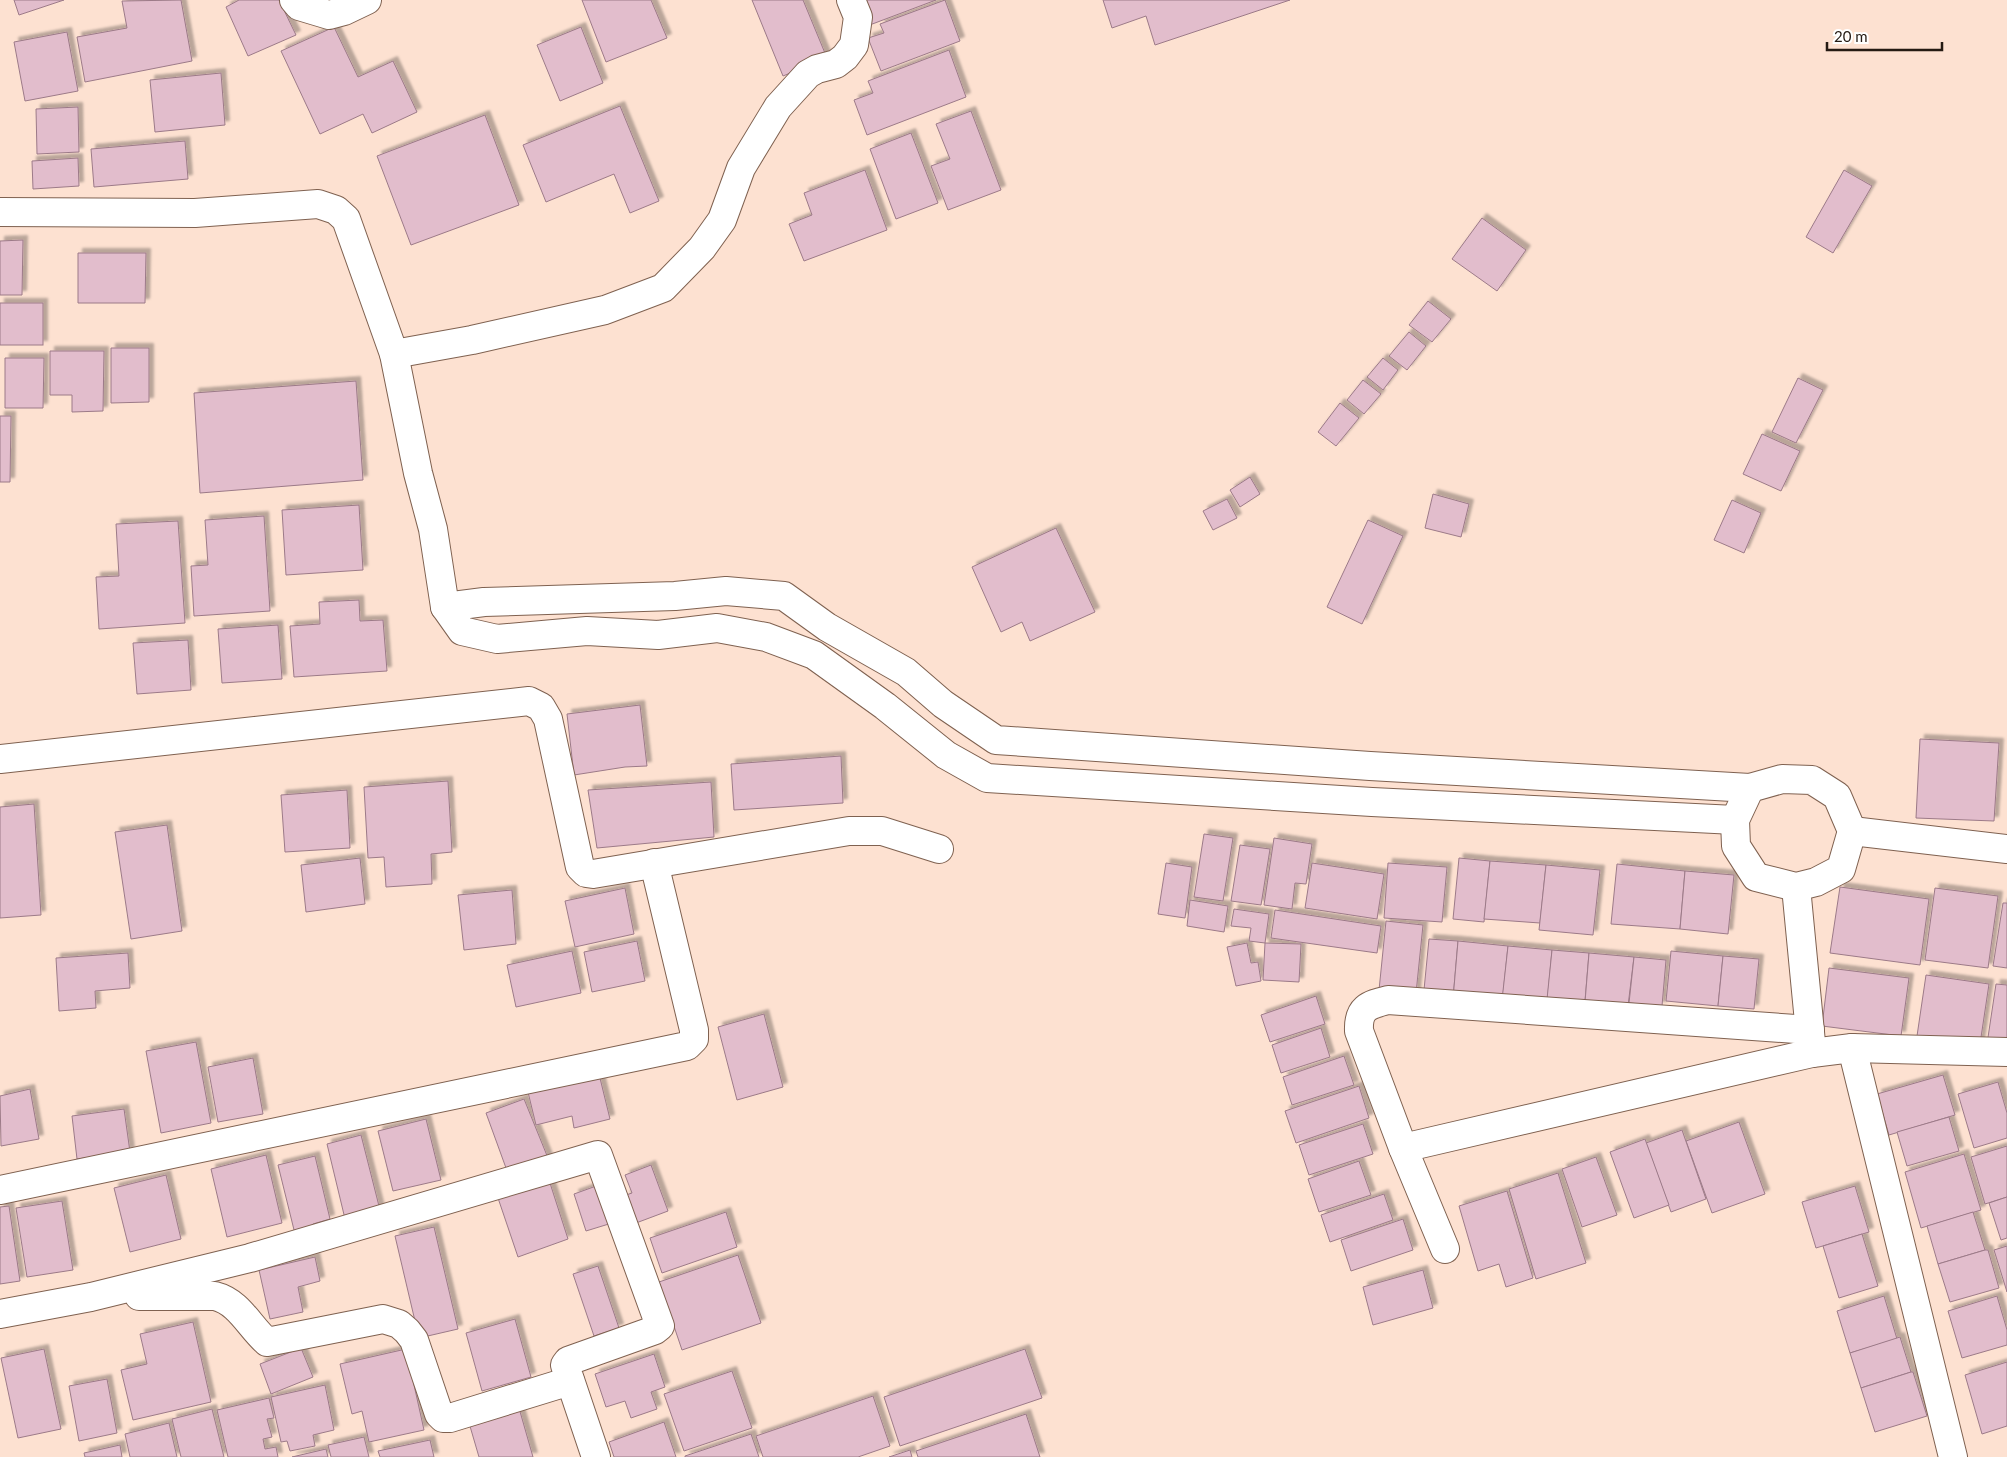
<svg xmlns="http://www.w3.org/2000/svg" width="2007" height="1457" font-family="Lato,sans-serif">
  <defs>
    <filter id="shadow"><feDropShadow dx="4.5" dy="-4.5" stdDeviation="1" flood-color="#0004"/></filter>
  </defs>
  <rect width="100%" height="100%" fill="#fde1d1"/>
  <!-- building -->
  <g fill="#e2bdcc" stroke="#9c7a88" filter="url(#shadow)">
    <path d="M 14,0 L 64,0 L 19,15 Z"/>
    <path d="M 181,0 L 192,61 L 85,82 L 77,37 L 127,28 L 122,1 Z"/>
    <path d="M 239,0 L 279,0 L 296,35 L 248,56 L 226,7 Z"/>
    <path d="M 582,0 L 651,0 L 667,38 L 606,62 Z"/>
    <path d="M 752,0 L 803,0 L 827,58 L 783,76 Z"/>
    <path d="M 858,0 L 936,0 L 867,26 Z"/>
    <path d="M 945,0 L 960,41 L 881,71 L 868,38 L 884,33 L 880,24 Z"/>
    <path d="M 1103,0 L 1290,0 L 1155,45 L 1146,16 L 1112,28 Z"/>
    <path d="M 334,27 L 358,77 L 393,61 L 417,112 L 372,133 L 363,114 L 320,134 L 281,51 Z"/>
    <path d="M 581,27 L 603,83 L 560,101 L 537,45 Z"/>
    <path d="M 67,32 L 78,91 L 25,101 L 14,42 Z"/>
    <path d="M 949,50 L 966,97 L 867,135 L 854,100 L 873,93 L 868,81 Z"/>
    <path d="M 221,73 L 225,125 L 155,132 L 150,80 Z"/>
    <path d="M 620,106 L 659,201 L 630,213 L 614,174 L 546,202 L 523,145 Z"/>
    <path d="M 78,107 L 79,152 L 37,154 L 36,109 Z"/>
    <path d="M 971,111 L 1001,190 L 948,210 L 931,166 L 950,159 L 936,124 Z"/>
    <path d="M 485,115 L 519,205 L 411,245 L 377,156 Z"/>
    <path d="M 911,133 L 938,203 L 896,219 L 870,149 Z"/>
    <path d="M 185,141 L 188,179 L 94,187 L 91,149 Z"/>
    <path d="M 78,158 L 79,186 L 33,189 L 32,161 Z"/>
    <path d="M 865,170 L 887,230 L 804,261 L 789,224 L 812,215 L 804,193 Z"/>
    <path d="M 1844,170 L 1872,186 L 1833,253 L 1806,237 Z"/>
    <path d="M 1482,218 L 1526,250 L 1497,291 L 1452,259 Z"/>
    <path d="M 23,240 L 22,295 L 0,295 L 0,241 Z"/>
    <path d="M 78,253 L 146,253 L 145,303 L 78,303 Z"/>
    <path d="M 1428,301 L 1451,319 L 1432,342 L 1409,325 Z"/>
    <rect x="0" y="303" width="43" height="42"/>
    <path d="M 1409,332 L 1426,346 L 1407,370 L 1389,356 Z"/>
    <path d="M 111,348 L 149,348 L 149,402 L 111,403 Z"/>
    <path d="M 50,351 L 104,351 L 103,411 L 72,412 L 72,395 L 50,395 Z"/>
    <path d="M 5,358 L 44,358 L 43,408 L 5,408 Z"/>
    <path d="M 1383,358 L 1398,370 L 1383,390 L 1367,377 Z"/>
    <path d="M 1798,378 L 1823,390 L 1796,443 L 1772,432 Z"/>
    <path d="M 1363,380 L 1381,394 L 1364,414 L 1347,400 Z"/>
    <path d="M 356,381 L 363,480 L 200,493 L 194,393 Z"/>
    <path d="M 1340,403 L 1359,418 L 1336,446 L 1318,432 Z"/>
    <path d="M 0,416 L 11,416 L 10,482 L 0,482 Z"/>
    <path d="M 1762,434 L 1800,451 L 1781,491 L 1743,474 Z"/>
    <path d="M 1250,477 L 1260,494 L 1240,507 L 1230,490 Z"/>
    <path d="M 1433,494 L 1469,504 L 1461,537 L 1425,528 Z"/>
    <path d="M 1227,499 L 1237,518 L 1213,530 L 1203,511 Z"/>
    <path d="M 1732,500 L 1761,513 L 1744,553 L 1714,540 Z"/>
    <path d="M 359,505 L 363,570 L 286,575 L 282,510 Z"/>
    <path d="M 264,516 L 270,611 L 194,616 L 191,566 L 208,565 L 205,520 Z"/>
    <path d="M 1368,520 L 1403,536 L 1362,624 L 1327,607 Z"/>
    <path d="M 178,521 L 185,623 L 99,629 L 96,577 L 119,576 L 116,524 Z"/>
    <path d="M 1056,528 L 1095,612 L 1030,641 L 1022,622 L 1001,632 L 972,567 Z"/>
    <path d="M 359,600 L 360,621 L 383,620 L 387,671 L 294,677 L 290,626 L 320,624 L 319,602 Z"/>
    <path d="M 278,625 L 282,679 L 222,683 L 218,629 Z"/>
    <path d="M 188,640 L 191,690 L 137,694 L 133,643 Z"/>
    <path d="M 640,705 L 647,766 L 625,767 L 574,775 L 567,714 Z"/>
    <path d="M 1920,739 L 1999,743 L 1994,821 L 1916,818 Z"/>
    <path d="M 841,756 L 843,803 L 734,810 L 731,764 Z"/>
    <path d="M 448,781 L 452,852 L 431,854 L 432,884 L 386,887 L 384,857 L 368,858 L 364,787 Z"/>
    <path d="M 711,782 L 714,837 L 597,848 L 588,790 Z"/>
    <path d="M 347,790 L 350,848 L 285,852 L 281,795 Z"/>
    <path d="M 34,804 L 41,915 L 0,918 L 0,807 Z"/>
    <path d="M 167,825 L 182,931 L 131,939 L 115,832 Z"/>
    <path d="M 1204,834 L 1233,838 L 1223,901 L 1194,897 Z"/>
    <path d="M 1274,838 L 1312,844 L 1306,884 L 1295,883 L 1292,909 L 1264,905 Z"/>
    <path d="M 1240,845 L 1270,849 L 1261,905 L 1231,901 Z"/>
    <path d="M 360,858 L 365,904 L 306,912 L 301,865 Z"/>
    <path d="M 1459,858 L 1490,861 L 1484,922 L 1453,919 Z"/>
    <path d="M 1490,861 L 1546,865 L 1540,923 L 1484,919 Z"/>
    <path d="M 1166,863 L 1192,867 L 1185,918 L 1158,914 Z"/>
    <path d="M 1312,863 L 1384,874 L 1377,919 L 1305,908 Z"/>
    <path d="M 1388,863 L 1447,867 L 1442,922 L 1384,918 Z"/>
    <path d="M 1617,864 L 1685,871 L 1680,929 L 1611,924 Z"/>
    <path d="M 1546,865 L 1600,870 L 1593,935 L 1539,930 Z"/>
    <path d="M 1685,871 L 1734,875 L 1728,934 L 1680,929 Z"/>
    <path d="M 1840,887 L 1929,899 L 1920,965 L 1830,953 Z"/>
    <path d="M 625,888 L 634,934 L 575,947 L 565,901 Z"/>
    <path d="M 1935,888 L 1998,896 L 1988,968 L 1925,960 Z"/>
    <path d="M 512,890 L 516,944 L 464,950 L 458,895 Z"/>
    <path d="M 1190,900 L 1228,906 L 1224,932 L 1187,926 Z"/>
    <path d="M 2003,903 L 2007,903 L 2007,968 L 1993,966 Z"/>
    <path d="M 1234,909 L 1269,914 L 1265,943 L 1249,941 L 1251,928 L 1231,926 Z"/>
    <path d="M 1275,910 L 1381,926 L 1377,953 L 1271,938 Z"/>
    <path d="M 1386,921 L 1423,925 L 1415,1003 L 1378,1000 Z"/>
    <path d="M 1429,939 L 1458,941 L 1453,999 L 1423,1000 Z"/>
    <path d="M 637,941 L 645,981 L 592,992 L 584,952 Z"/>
    <path d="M 1458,941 L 1508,946 L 1502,1004 L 1453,999 Z"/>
    <path d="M 1247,943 L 1251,963 L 1258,962 L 1261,981 L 1236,986 L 1227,947 Z"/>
    <path d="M 1265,943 L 1301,944 L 1299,982 L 1263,980 Z"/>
    <path d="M 1508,946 L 1552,950 L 1547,1004 L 1502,1000 Z"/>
    <path d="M 1552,950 L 1589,953 L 1584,1013 L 1546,1009 Z"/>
    <path d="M 572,951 L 581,993 L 516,1007 L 507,965 Z"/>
    <path d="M 1671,951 L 1723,956 L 1718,1006 L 1666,1001 Z"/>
    <path d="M 128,953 L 130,988 L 95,991 L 96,1008 L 59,1011 L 56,958 Z"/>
    <path d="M 1589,953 L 1634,957 L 1628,1006 L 1585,1002 Z"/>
    <path d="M 1723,956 L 1759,959 L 1754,1009 L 1718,1006 Z"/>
    <path d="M 1634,957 L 1666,960 L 1662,1006 L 1629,1003 Z"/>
    <path d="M 1829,968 L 1909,978 L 1901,1036 L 1822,1026 Z"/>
    <path d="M 1926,975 L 1989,984 L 1980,1044 L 1917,1036 Z"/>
    <path d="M 1996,984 L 2007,985 L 2007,1047 L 1987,1044 Z"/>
    <path d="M 1316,996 L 1325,1024 L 1270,1042 L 1261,1015 Z"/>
    <path d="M 764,1014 L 783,1087 L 737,1100 L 718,1027 Z"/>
    <path d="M 1321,1028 L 1330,1057 L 1281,1073 L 1272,1045 Z"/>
    <path d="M 196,1042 L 211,1123 L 161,1133 L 146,1051 Z"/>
    <path d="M 1344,1056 L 1354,1085 L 1292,1105 L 1283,1077 Z"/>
    <path d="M 253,1058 L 263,1114 L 218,1122 L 208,1067 Z"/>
    <path d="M 598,1070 L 610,1119 L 574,1128 L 572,1116 L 536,1125 L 527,1088 Z"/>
    <path d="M 1943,1075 L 1955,1115 L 1889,1135 L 1877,1094 Z"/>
    <path d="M 1998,1082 L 2007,1113 L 2007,1138 L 1974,1148 L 1958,1094 Z"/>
    <path d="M 1359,1086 L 1369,1118 L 1296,1143 L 1285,1111 Z"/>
    <path d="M 30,1089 L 39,1139 L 1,1146 L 0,1096 Z"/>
    <path d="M 524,1099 L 550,1163 L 510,1179 L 486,1113 Z"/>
    <path d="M 124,1109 L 130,1152 L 77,1159 L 72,1116 Z"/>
    <path d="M 1949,1117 L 1959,1151 L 1907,1166 L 1897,1132 Z"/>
    <path d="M 426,1119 L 441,1180 L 393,1191 L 378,1131 Z"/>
    <path d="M 1739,1122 L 1765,1194 L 1712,1213 L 1686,1141 Z"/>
    <path d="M 1363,1124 L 1373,1154 L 1309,1175 L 1299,1145 Z"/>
    <path d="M 1682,1130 L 1706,1199 L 1671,1212 L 1646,1143 Z"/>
    <path d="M 361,1135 L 381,1214 L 346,1223 L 327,1144 Z"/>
    <path d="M 1645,1139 L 1669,1205 L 1634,1218 L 1610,1152 Z"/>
    <path d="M 2007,1146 L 2007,1197 L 1985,1204 L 1971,1157 Z"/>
    <path d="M 1964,1154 L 1981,1210 L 1921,1228 L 1905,1172 Z"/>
    <path d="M 266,1155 L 282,1223 L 227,1237 L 211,1169 Z"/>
    <path d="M 315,1156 L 330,1219 L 313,1224 L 315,1233 L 296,1238 L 278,1165 Z"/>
    <path d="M 1596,1157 L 1617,1215 L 1582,1227 L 1562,1169 Z"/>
    <path d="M 1359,1161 L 1371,1195 L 1319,1212 L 1308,1179 Z"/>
    <path d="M 651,1165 L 668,1211 L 636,1223 L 626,1195 L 632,1193 L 625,1175 Z"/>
    <path d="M 1558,1173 L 1586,1263 L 1536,1279 L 1509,1189 Z"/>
    <path d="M 166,1175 L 181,1239 L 130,1252 L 114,1188 Z"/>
    <path d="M 549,1180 L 568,1239 L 518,1257 L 498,1198 Z"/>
    <path d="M 599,1185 L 612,1223 L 586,1231 L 574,1194 Z"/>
    <path d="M 1855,1186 L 1869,1232 L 1816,1248 L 1802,1202 Z"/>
    <path d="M 1507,1191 L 1533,1278 L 1506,1287 L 1499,1264 L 1478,1271 L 1459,1206 Z"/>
    <path d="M 1384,1194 L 1393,1220 L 1330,1242 L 1321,1215 Z"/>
    <path d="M 2007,1197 L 2007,1238 L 2001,1240 L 1989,1203 Z"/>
    <path d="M 62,1201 L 73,1270 L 27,1277 L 16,1208 Z"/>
    <path d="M 9,1206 L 20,1281 L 0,1284 L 0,1207 Z"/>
    <path d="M 726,1212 L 737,1247 L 662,1273 L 650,1238 Z"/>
    <path d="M 1973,1212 L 1985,1250 L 1938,1264 L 1927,1226 Z"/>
    <path d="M 1403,1219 L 1413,1250 L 1351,1271 L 1341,1240 Z"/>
    <path d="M 434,1227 L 458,1329 L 419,1338 L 395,1236 Z"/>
    <path d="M 1862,1234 L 1878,1286 L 1839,1298 L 1823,1246 Z"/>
    <path d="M 2007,1246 L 2007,1292 L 1994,1250 Z"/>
    <path d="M 1985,1250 L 1988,1250 L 1999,1288 L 1950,1302 L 1938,1264 Z"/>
    <path d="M 738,1255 L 761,1323 L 682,1350 L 659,1282 Z"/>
    <path d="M 315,1257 L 320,1281 L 298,1287 L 303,1312 L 270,1319 L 259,1270 Z"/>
    <path d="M 598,1266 L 619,1328 L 594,1336 L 573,1274 Z"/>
    <path d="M 1423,1270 L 1433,1308 L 1373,1325 L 1363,1287 Z"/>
    <path d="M 1884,1296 L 1897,1339 L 1850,1353 L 1837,1311 Z"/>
    <path d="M 1997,1296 L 2007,1330 L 2007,1345 L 1962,1358 L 1948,1311 Z"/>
    <path d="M 515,1319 L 531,1377 L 482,1391 L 466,1333 Z"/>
    <path d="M 193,1322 L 211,1402 L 133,1420 L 121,1370 L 147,1364 L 140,1334 Z"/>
    <path d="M 1900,1337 L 1911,1372 L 1861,1388 L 1850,1353 Z"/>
    <path d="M 301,1348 L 313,1377 L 271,1394 L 260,1364 Z"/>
    <path d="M 44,1349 L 61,1429 L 18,1438 L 1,1358 Z"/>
    <path d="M 406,1349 L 424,1430 L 369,1442 L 362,1411 L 352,1414 L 340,1364 Z"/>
    <path d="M 1025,1349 L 1042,1398 L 900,1446 L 884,1397 Z"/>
    <path d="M 654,1354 L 665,1387 L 651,1392 L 657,1409 L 631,1418 L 625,1401 L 606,1407 L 595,1374 Z"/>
    <path d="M 2007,1362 L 2007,1426 L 1982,1434 L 1965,1375 Z"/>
    <path d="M 732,1371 L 752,1428 L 684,1451 L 664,1394 Z"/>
    <path d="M 1911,1372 L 1913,1372 L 1927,1416 L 1875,1432 L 1861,1388 Z"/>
    <path d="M 107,1379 L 117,1433 L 79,1441 L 69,1386 Z"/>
    <path d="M 325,1385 L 334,1430 L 313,1435 L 315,1446 L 290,1451 L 287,1441 L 281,1442 L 271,1397 Z"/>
    <path d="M 873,1396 L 890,1446 L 858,1457 L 763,1457 L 756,1436 Z"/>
    <path d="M 269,1398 L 274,1418 L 267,1419 L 272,1437 L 263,1439 L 265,1449 L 276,1447 L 278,1457 L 228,1457 L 217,1410 Z"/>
    <path d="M 517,1401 L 533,1457 L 479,1457 L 467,1416 Z"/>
    <path d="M 212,1409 L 224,1457 L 181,1457 L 172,1419 Z"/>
    <path d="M 1026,1414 L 1040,1457 L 918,1457 L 916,1451 Z"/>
    <path d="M 664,1422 L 676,1457 L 614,1457 L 609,1442 Z"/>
    <path d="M 169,1423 L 177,1457 L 130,1457 L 125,1434 Z"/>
    <path d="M 751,1434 L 759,1457 L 685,1457 L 685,1456 Z"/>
    <path d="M 364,1437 L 369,1457 L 331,1457 L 328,1445 Z"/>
    <path d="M 430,1440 L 434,1457 L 380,1457 L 378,1451 Z"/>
    <path d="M 120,1445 L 122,1457 L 85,1457 L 84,1453 Z"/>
    <path d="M 326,1449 L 328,1457 L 292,1457 Z"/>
    <path d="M 910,1450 L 912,1457 L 889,1457 Z"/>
  </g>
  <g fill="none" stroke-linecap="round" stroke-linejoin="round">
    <defs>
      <g id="minor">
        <path d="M 294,0 L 299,6 L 329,15 L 344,11 L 367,0"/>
        <path d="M 0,212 L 195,213 L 318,204 L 336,210 L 346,219 L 394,354 L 418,473 L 433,529 L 445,607 L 462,631 L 497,639 L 587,631 L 658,635 L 717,628 L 766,637 L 814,655 L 885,706 L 946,755 L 987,778 L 1372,802 L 1735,820"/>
        <path d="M 394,354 L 472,340 L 605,310 L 663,288 L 702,248 L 722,220 L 741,168 L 778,107 L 808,74 L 817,69 L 836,64 L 845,57 L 854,45 L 858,17 L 851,0"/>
        <path d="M 445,607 L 484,602 L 675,596 L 726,591 L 784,596 L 827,627 L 906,672 L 943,704 L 996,740 L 1370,766 L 1750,788"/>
        <path d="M 0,759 L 529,701 L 541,707 L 548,719 L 580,867 L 586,873 L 593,874 L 849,831 L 882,831 L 939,849"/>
        <path d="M 1782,779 L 1812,780 L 1837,796 L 1852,831 L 1841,869 L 1816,882 L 1796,887 L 1756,877 L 1736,846 L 1735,820 L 1750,788 Z"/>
        <path d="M 1852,831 L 2007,849"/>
        <path d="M 1796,887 L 1812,1053 L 1852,1048 L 2007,1052"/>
        <path d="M 1852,1048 L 1953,1457"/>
        <path d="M 1403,1148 L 1812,1053"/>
        <path d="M 0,1190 L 687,1046 L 694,1039 L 694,1030 L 654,863"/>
        <path d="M 1445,1249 L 1403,1148 L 1359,1031 C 1358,1008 1368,1005 1388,1000 L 1810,1030"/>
        <path d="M 139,1296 L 215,1296 C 239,1302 249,1326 267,1342 L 383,1319 L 399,1324 L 407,1331 L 414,1340 L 439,1414 L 443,1418 L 450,1418 L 570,1381"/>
        <path d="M 0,1314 L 91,1297 L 250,1258 L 598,1155 L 660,1326 L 655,1330 L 568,1361 L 565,1365 L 596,1457"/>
      </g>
    </defs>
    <!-- minor casing -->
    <use href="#minor" stroke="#7f6150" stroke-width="30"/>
    <!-- minor -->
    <use href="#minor" stroke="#fff" stroke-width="28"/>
  </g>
  <!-- scale -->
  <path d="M1827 42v8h115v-8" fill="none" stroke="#251a13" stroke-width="2.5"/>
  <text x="1834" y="42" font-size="15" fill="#251a13" stroke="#ffffff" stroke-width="4" paint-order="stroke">20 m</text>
</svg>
